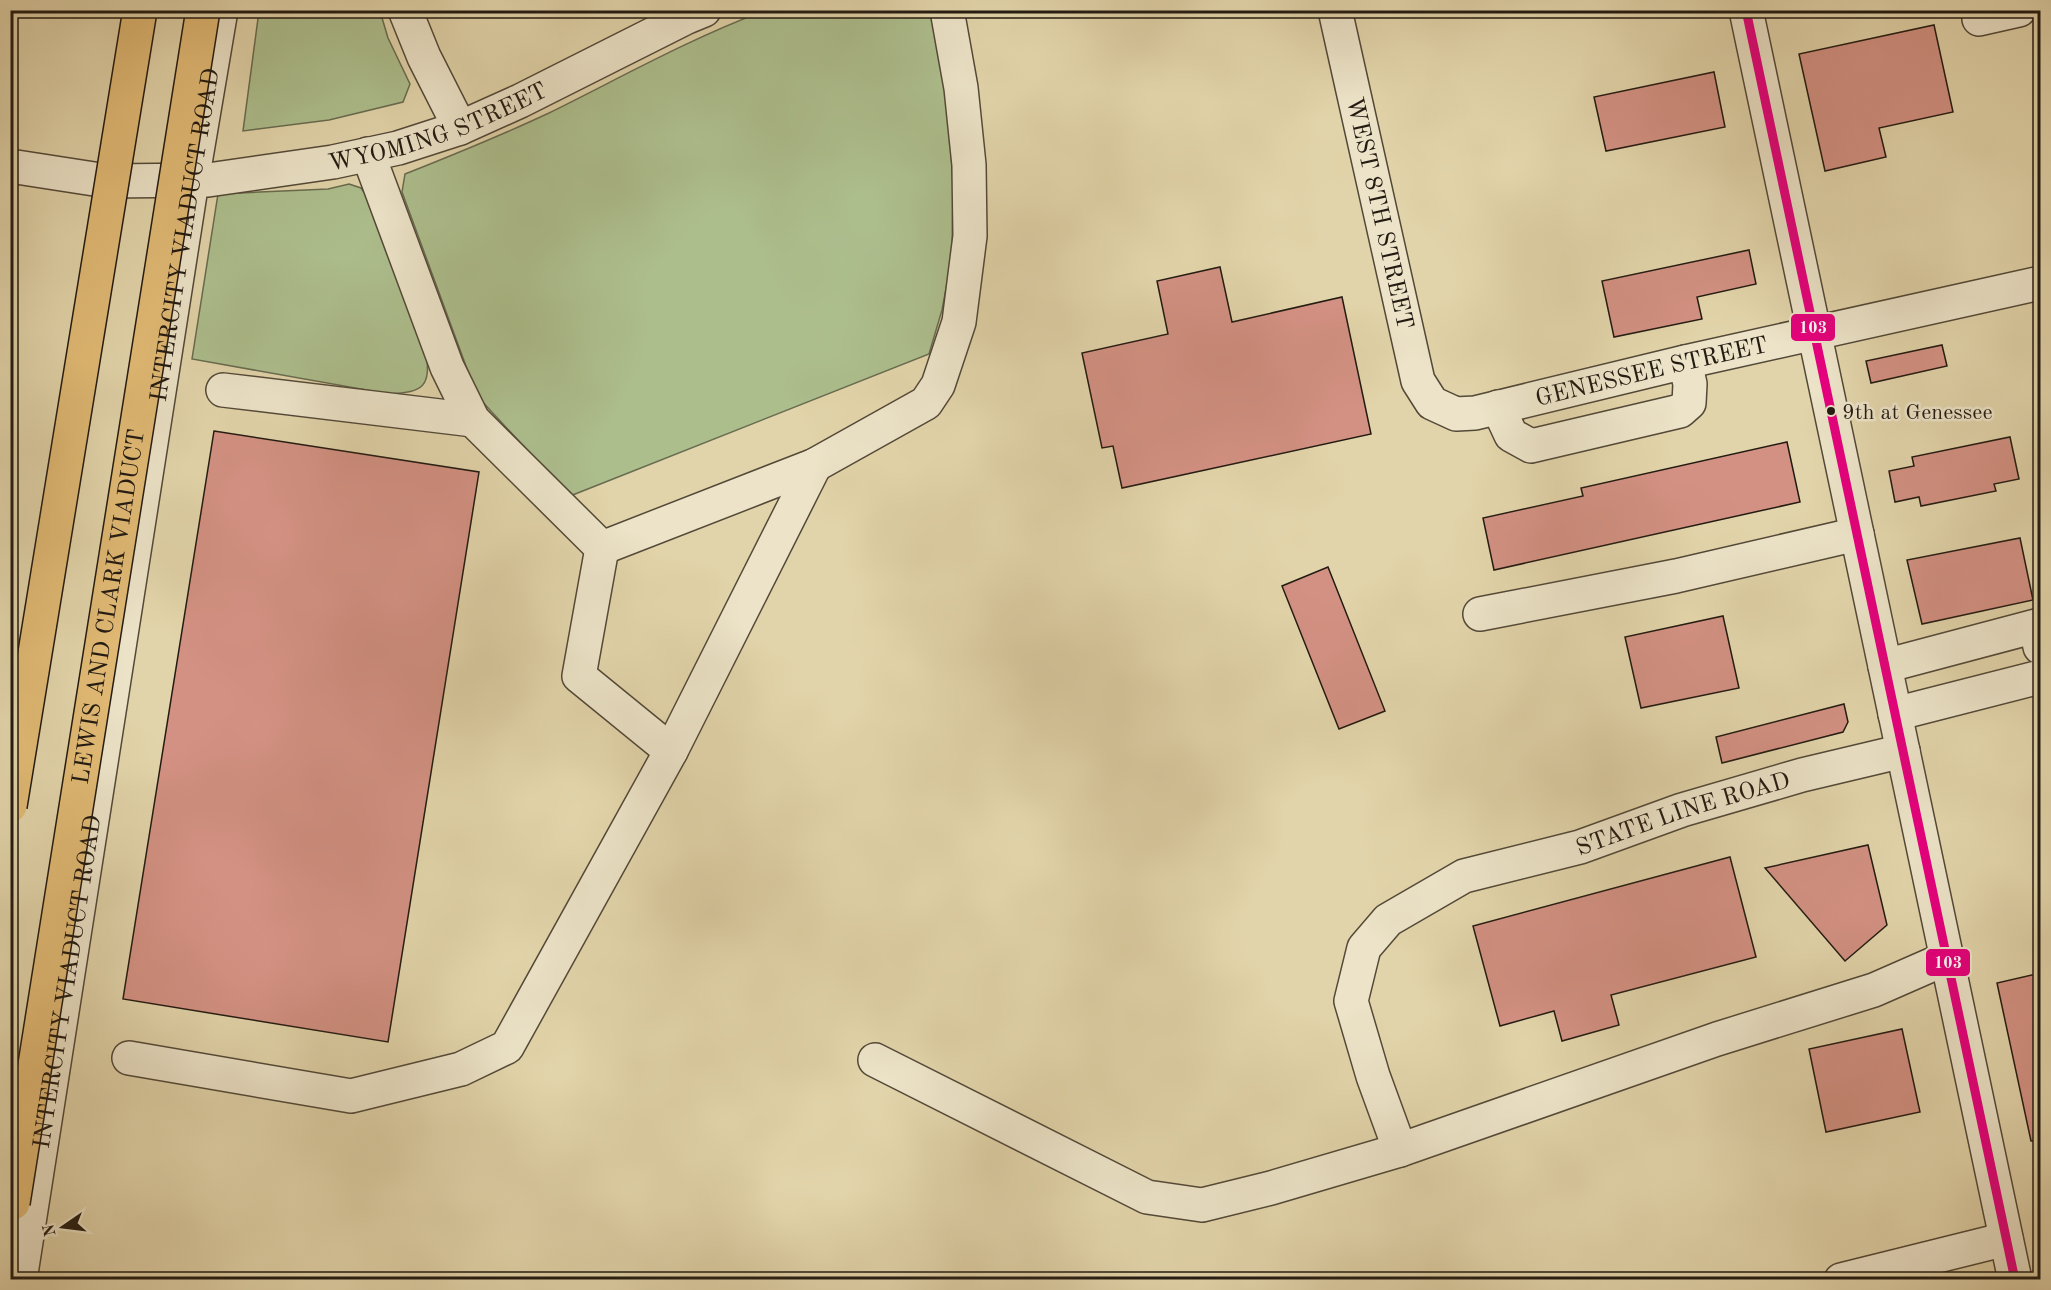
<svg xmlns="http://www.w3.org/2000/svg" width="2051" height="1290" font-family="'Old Standard TT',serif">
  <rect width="100%" height="100%" fill="#e2d4aa"/>
  <filter id="stains"><feTurbulence type="fractalNoise" baseFrequency=".00333" numOctaves="4"/><feColorMatrix values="0 0 0 0 .2 0 0 0 0 .09 0 0 0 0 .02 0 0 0 .5 -.17"/></filter>
  <radialGradient id="worn" r=".72"><stop offset=".6" stop-color="#630" stop-opacity="0"/><stop offset="1" stop-color="#630" stop-opacity=".3"/></radialGradient>
  <!-- green -->
  <g fill="#adbe8d" stroke="#686c50" stroke-width="1.5">
    <path d="M 259,11 L 380,11 L 388,38 L 410,84 L 403,102 L 329,120 L 243,131 Z"/>
    <path d="M 764,11 L 929,11 L 940,40 L 948,105 L 953,184 L 952,257 L 942,310 L 929,354 L 570,496 L 477,396 L 402,192 L 405,174 C 453,155 502,135 549,113 C 620,78 689,39 764,11 Z"/>
    <path d="M 349,184 L 361,188 L 373,205 L 426,351 C 431,387 424,392 389,394 L 192,359 L 218,194 L 328,189 Z"/>
  </g>
  <!-- building -->
  <g fill="#d39183" stroke="#231b12" stroke-width="1.5">
    <path d="M 1934,25 L 1953,112 L 1879,128 L 1886,157 L 1825,171 L 1799,54 Z"/>
    <path d="M 1714,72 L 1725,127 L 1606,151 L 1594,97 Z"/>
    <path d="M 1749,250 L 1756,284 L 1697,297 L 1702,319 L 1614,337 L 1602,281 Z"/>
    <path d="M 1220,267 L 1232,322 L 1342,297 L 1371,434 L 1122,488 L 1113,446 L 1102,448 L 1082,353 L 1168,334 L 1157,281 Z"/>
    <path d="M 1942,345 L 1947,366 L 1871,383 L 1866,361 Z"/>
    <path d="M 214,431 L 479,472 L 388,1042 L 123,999 Z"/>
    <path d="M 2010,437 L 2019,479 L 1994,484 L 1996,491 L 1921,506 L 1919,497 L 1895,502 L 1889,471 L 1914,466 L 1912,457 Z"/>
    <path d="M 1787,442 L 1800,502 L 1494,570 L 1483,518 L 1583,496 L 1581,488 Z"/>
    <path d="M 2020,538 L 2033,600 L 1922,624 L 1907,560 Z"/>
    <path d="M 1328,567 L 1385,711 L 1339,729 L 1282,586 Z"/>
    <path d="M 1723,616 L 1739,688 L 1641,708 L 1625,637 Z"/>
    <path d="M 1844,704 L 1848,722 L 1843,732 L 1722,763 L 1716,737 Z"/>
    <path d="M 1868,845 L 1887,925 L 1845,961 L 1765,868 Z"/>
    <path d="M 1730,857 L 1756,957 L 1611,995 L 1619,1025 L 1562,1041 L 1554,1011 L 1500,1026 L 1473,926 Z"/>
    <path d="M 2040,973 L 2040,1140 L 2031,1141 L 1997,983 Z"/>
    <path d="M 1902,1029 L 1920,1112 L 1826,1132 L 1809,1049 Z"/>
  </g>
  <g fill="none" stroke-linecap="round" stroke-linejoin="round">
    <defs>
      <g id="minor">
        <path d="M 405,10 L 424,57 L 460,128"/>
        <path id="s1" d="M 1335,10 L 1418,381 L 1432,403 L 1456,414 L 1475,413 L 1685,362 L 2040,283"/>
        <path d="M 1746,10 L 2015,1280"/>
        <path d="M 1979,19 L 2019,10"/>
        <path id="s2" d="M 10,166 L 107,181 L 208,180 L 333,162 L 398,148 L 460,128 L 520,101 L 687,17 L 704,10"/>
        <path d="M 223,390 L 473,420"/>
        <path d="M 1498,407 L 1511,435 L 1531,446 L 1680,411 L 1689,403 L 1690,384 L 1685,362"/>
        <path d="M 602,548 L 815,465 L 926,403 L 938,385 L 959,322 L 970,236 L 969,165 L 961,88 L 947,10"/>
        <path d="M 1480,614 L 1676,576 L 1857,534"/>
        <path d="M 1885,666 L 2036,626 L 2040,647"/>
        <path d="M 1895,714 L 2040,677"/>
        <path d="M 671,751 L 815,465"/>
        <path d="M 129,1058 L 351,1096 L 461,1069 L 507,1047 L 671,751 L 579,676 L 602,548 L 473,420 L 447,367 L 368,154"/>
        <path d="M 875,1060 L 1147,1197 L 1202,1205 L 1271,1188 L 1400,1150 L 1717,1039 L 1874,990 L 1947,958"/>
        <path id="s3" d="M 1400,1150 L 1373,1076 L 1351,1001 L 1364,948 L 1388,920 L 1464,876 L 1580,847 L 1682,810 L 1802,775 L 1903,751"/>
        <path id="s4" d="M 20,1280 L 192,181 L 221,10"/>
        <path d="M 1841,1280 L 2006,1239"/>
      </g>
    </defs>
    <!-- minor casing -->
    <use href="#minor" stroke="#534938" stroke-width="36"/>
    <!-- minor -->
    <use href="#minor" stroke="#ece3c8" stroke-width="33"/>
    <defs>
      <g id="highway-bridge">
        <path d="M 10,806 L 140,10"/>
        <path id="s5" d="M 13,1203 L 203,10"/>
      </g>
    </defs>
    <!-- highway-bridge casing -->
    <use href="#highway-bridge" stroke="#231b12" stroke-width="36" stroke-linecap="butt"/>
    <!-- highway-bridge -->
    <use href="#highway-bridge" stroke="#e1ba75" stroke-width="33"/>
    <defs>
      <path id="bus-1" d="M 1746,10 L 2015,1280"/>
    </defs>
    <!-- bus-1 casing -->
    <use href="#bus-1" stroke="#ece3c8" stroke-width="14"/>
    <!-- bus-1 -->
    <use href="#bus-1" stroke="#e5007d" stroke-width="9"/>
  </g>
  <!-- markers -->
  <circle fill="#231b12" stroke="#ece3c8" stroke-width="2" cx="1831" cy="411" r="5"/>
  <g text-anchor="middle" stroke-width="5" stroke-linejoin="round" paint-order="stroke">
    <!-- bus labels -->
    <g font-size="22" fill="#231b12" stroke="#ece3c8" text-anchor="start">
      <text x="1842" y="419">9th at Genessee</text>
    </g>
    <!-- street labels -->
    <g font-size="24" fill="#231b12" stroke="#ece3c8">
      <text dy="8" stroke="none"><textPath href="#s2" startOffset="436">WYOMING STREET</textPath></text>
      <text dy="8" stroke="none"><textPath href="#s1" startOffset="208">WEST 8TH STREET</textPath></text>
      <text dy="8" stroke="none"><textPath href="#s4" startOffset="1058">INTERCITY VIADUCT ROAD</textPath></text>
      <text dy="8" stroke="none"><textPath href="#s1" startOffset="633">GENESSEE STREET</textPath></text>
      <text dy="8" stroke="none"><textPath href="#s5" startOffset="604">LEWIS AND CLARK VIADUCT</textPath></text>
      <text dy="8" stroke="none"><textPath href="#s3" startOffset="564">STATE LINE ROAD</textPath></text>
      <text dy="8" stroke="none"><textPath href="#s4" startOffset="302">INTERCITY VIADUCT ROAD</textPath></text>
    </g>
  </g>
  <g stroke="#ece3c8" stroke-width="2">
    <rect x="1790" y="313" width="46" height="29" rx="6" fill="#e5007d"/>
    <rect x="1925" y="948" width="46" height="29" rx="6" fill="#e5007d"/>
  </g>
  <g font-size="16" text-anchor="middle" font-weight="bold" fill="#fff">
    <text x="1813" y="333">103</text>
    <text x="1948" y="968">103</text>
  </g>
  <!-- margin -->
  <rect width="2051" height="1290" fill="none" stroke="#e2d4aa" stroke-width="36"/>
  <rect x="12" y="12" width="2027" height="1266" fill="none" stroke="#231b12" stroke-width="3"/>
  <rect x="18" y="18" width="2015" height="1254" fill="none" stroke="#231b12" stroke-width="1.5"/>
  <!-- north arrow -->
  <g transform="translate(63 1227) rotate(256)" stroke="#ece3c8" stroke-width="4.5" paint-order="stroke">
  <path d="M0-4.5L10 22L0 15L-10 22Z" fill="#231b12"/>
  <text y="-9" font-size="16" font-weight="bold" text-anchor="middle" fill="#231b12">N</text>
  </g>
  <rect width="100%" height="100%" filter="url(#stains)"/>
  <rect width="100%" height="100%" fill="url(#worn)"/>
</svg>
